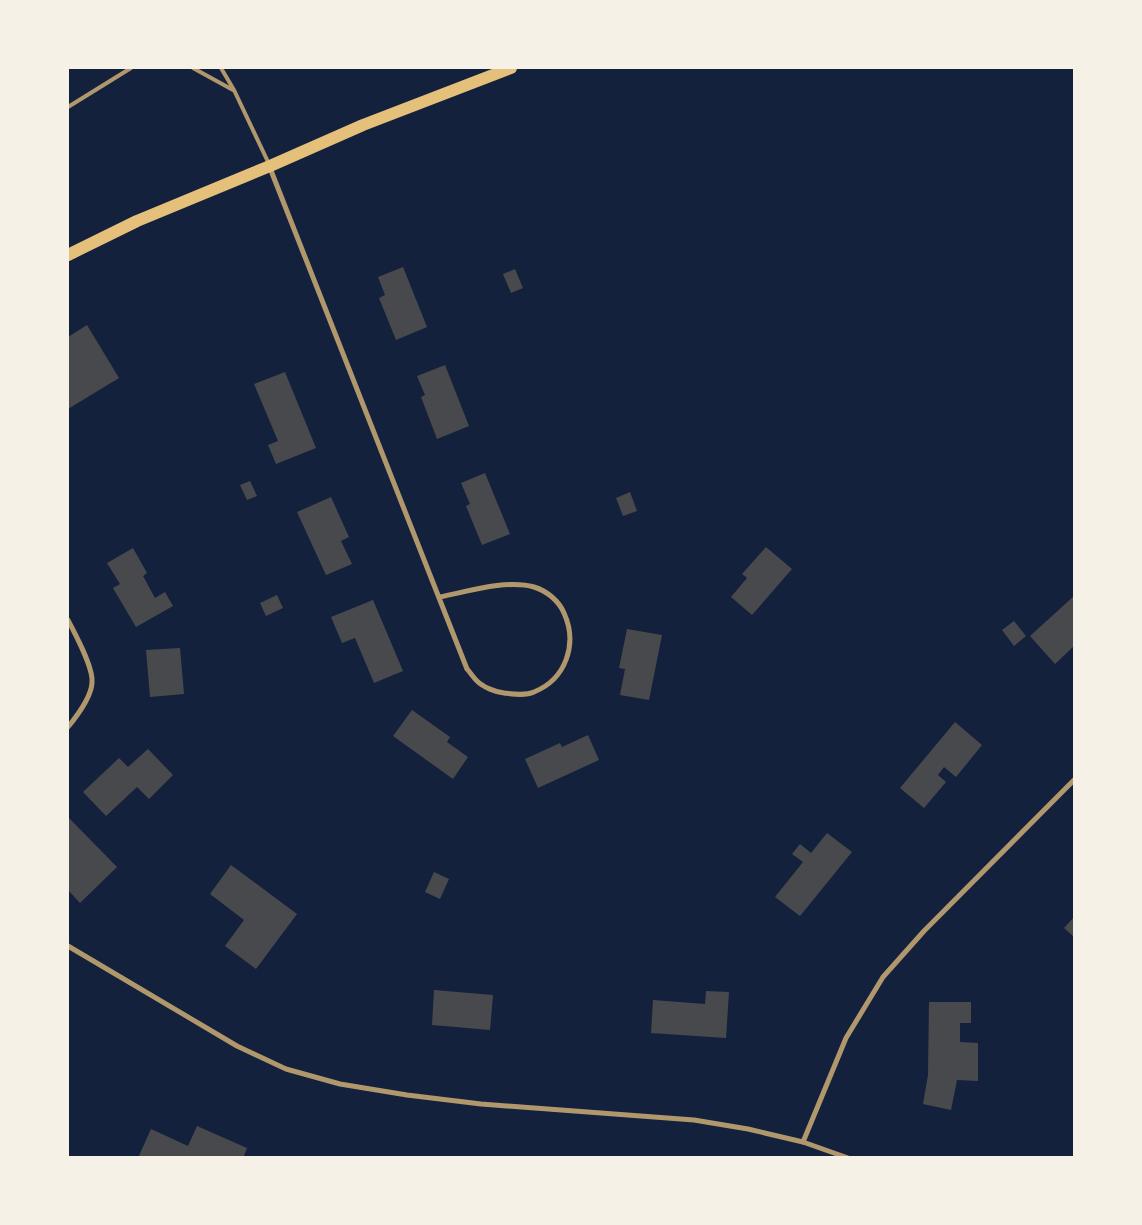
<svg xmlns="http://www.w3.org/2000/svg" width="1142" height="1225" font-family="Ubuntu,sans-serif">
  <rect width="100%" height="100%" fill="#14213d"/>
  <!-- building -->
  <g fill="#48494c">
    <path d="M 403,267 L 427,327 L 396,340 L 379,298 L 385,295 L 378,277 Z"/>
    <path d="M 515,269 L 523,288 L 511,293 L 503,274 Z"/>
    <path d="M 87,325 L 119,378 L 68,409 L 68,337 Z"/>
    <path d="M 445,365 L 469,426 L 437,439 L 421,397 L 425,395 L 417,376 Z"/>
    <path d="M 285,372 L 316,448 L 276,464 L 268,445 L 278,441 L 254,384 Z"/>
    <path d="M 485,473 L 510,534 L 482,545 L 466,506 L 470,504 L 461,483 Z"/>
    <path d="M 250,481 L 257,496 L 247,500 L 240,485 Z"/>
    <path d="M 630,492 L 637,511 L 623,516 L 616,498 Z"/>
    <path d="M 331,497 L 349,537 L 341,541 L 352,564 L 326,575 L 297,512 Z"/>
    <path d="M 766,547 L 792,569 L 752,615 L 731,597 L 747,578 L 742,574 Z"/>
    <path d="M 133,548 L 147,573 L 143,576 L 155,598 L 165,592 L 173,606 L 136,627 L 113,588 L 120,584 L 107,563 Z"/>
    <path d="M 277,595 L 283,608 L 266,616 L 260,603 Z"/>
    <path d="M 1074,596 L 1074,646 L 1055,664 L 1030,636 Z"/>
    <path d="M 373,600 L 403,671 L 374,683 L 355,638 L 342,643 L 331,617 Z"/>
    <path d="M 1014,621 L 1026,636 L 1014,646 L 1002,630 Z"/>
    <path d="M 627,629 L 662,635 L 649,700 L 620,695 L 625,669 L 619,668 Z"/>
    <path d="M 180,648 L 184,694 L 150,697 L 146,650 Z"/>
    <path d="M 412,710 L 450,737 L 447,742 L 468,757 L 453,779 L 393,736 Z"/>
    <path d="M 955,722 L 982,745 L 956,777 L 944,767 L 938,775 L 946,782 L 924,808 L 900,788 Z"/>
    <path d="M 588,735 L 599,760 L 538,788 L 525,759 L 560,743 L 562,747 Z"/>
    <path d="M 148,749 L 173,775 L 149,799 L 137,787 L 106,816 L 83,792 L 119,758 L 128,767 Z"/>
    <path d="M 68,817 L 117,867 L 80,903 L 68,890 Z"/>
    <path d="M 827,833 L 852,852 L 800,916 L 775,897 L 803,862 L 792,854 L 800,844 L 811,853 Z"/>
    <path d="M 231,865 L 297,914 L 256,969 L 225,946 L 244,920 L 210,894 Z"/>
    <path d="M 434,872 L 449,879 L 440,899 L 425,892 Z"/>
    <path d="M 1074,917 L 1074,937 L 1064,928 Z"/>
    <path d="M 434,990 L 493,995 L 490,1030 L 432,1025 Z"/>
    <path d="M 706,991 L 729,992 L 726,1038 L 651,1033 L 653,1000 L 705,1004 Z"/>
    <path d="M 929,1002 L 971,1002 L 971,1023 L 960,1023 L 960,1042 L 978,1043 L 978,1081 L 957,1080 L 951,1110 L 923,1104 L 928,1075 Z"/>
    <path d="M 197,1126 L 247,1148 L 243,1158 L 138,1158 L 151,1129 L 188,1146 Z"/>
  </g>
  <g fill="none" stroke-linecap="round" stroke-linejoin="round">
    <!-- service -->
    <g stroke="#b1986c" stroke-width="4">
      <path d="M 193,68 L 233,90"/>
      <path d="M 221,68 L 234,90 L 269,164"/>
      <path d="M 68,107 L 131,68"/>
    </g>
    <!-- minor -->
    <g stroke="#b1986c" stroke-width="5">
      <path d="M 270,168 L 467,669 C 470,672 473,677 477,681 C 483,687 495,692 504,693 C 513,694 525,696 534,692 C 566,679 578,644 564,613 C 559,601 547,591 534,587 C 507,579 466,592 440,597"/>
      <path d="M 68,620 C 75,634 94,668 92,683 C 91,698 77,716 68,727"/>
      <path d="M 68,946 L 237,1046 L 286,1069 L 340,1084 L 407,1095 L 481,1104 L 694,1120 L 748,1129 L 803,1142 L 848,1158"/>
      <path d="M 803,1142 L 846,1038 L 883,977 L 924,931 L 1074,780"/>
    </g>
    <!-- primary -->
    <path stroke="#e5c07b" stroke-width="12" d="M 68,255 L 137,221 L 270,166 L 363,125 L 511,68"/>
  </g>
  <!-- border -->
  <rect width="1142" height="1225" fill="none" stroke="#f6f1e7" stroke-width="138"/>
</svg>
